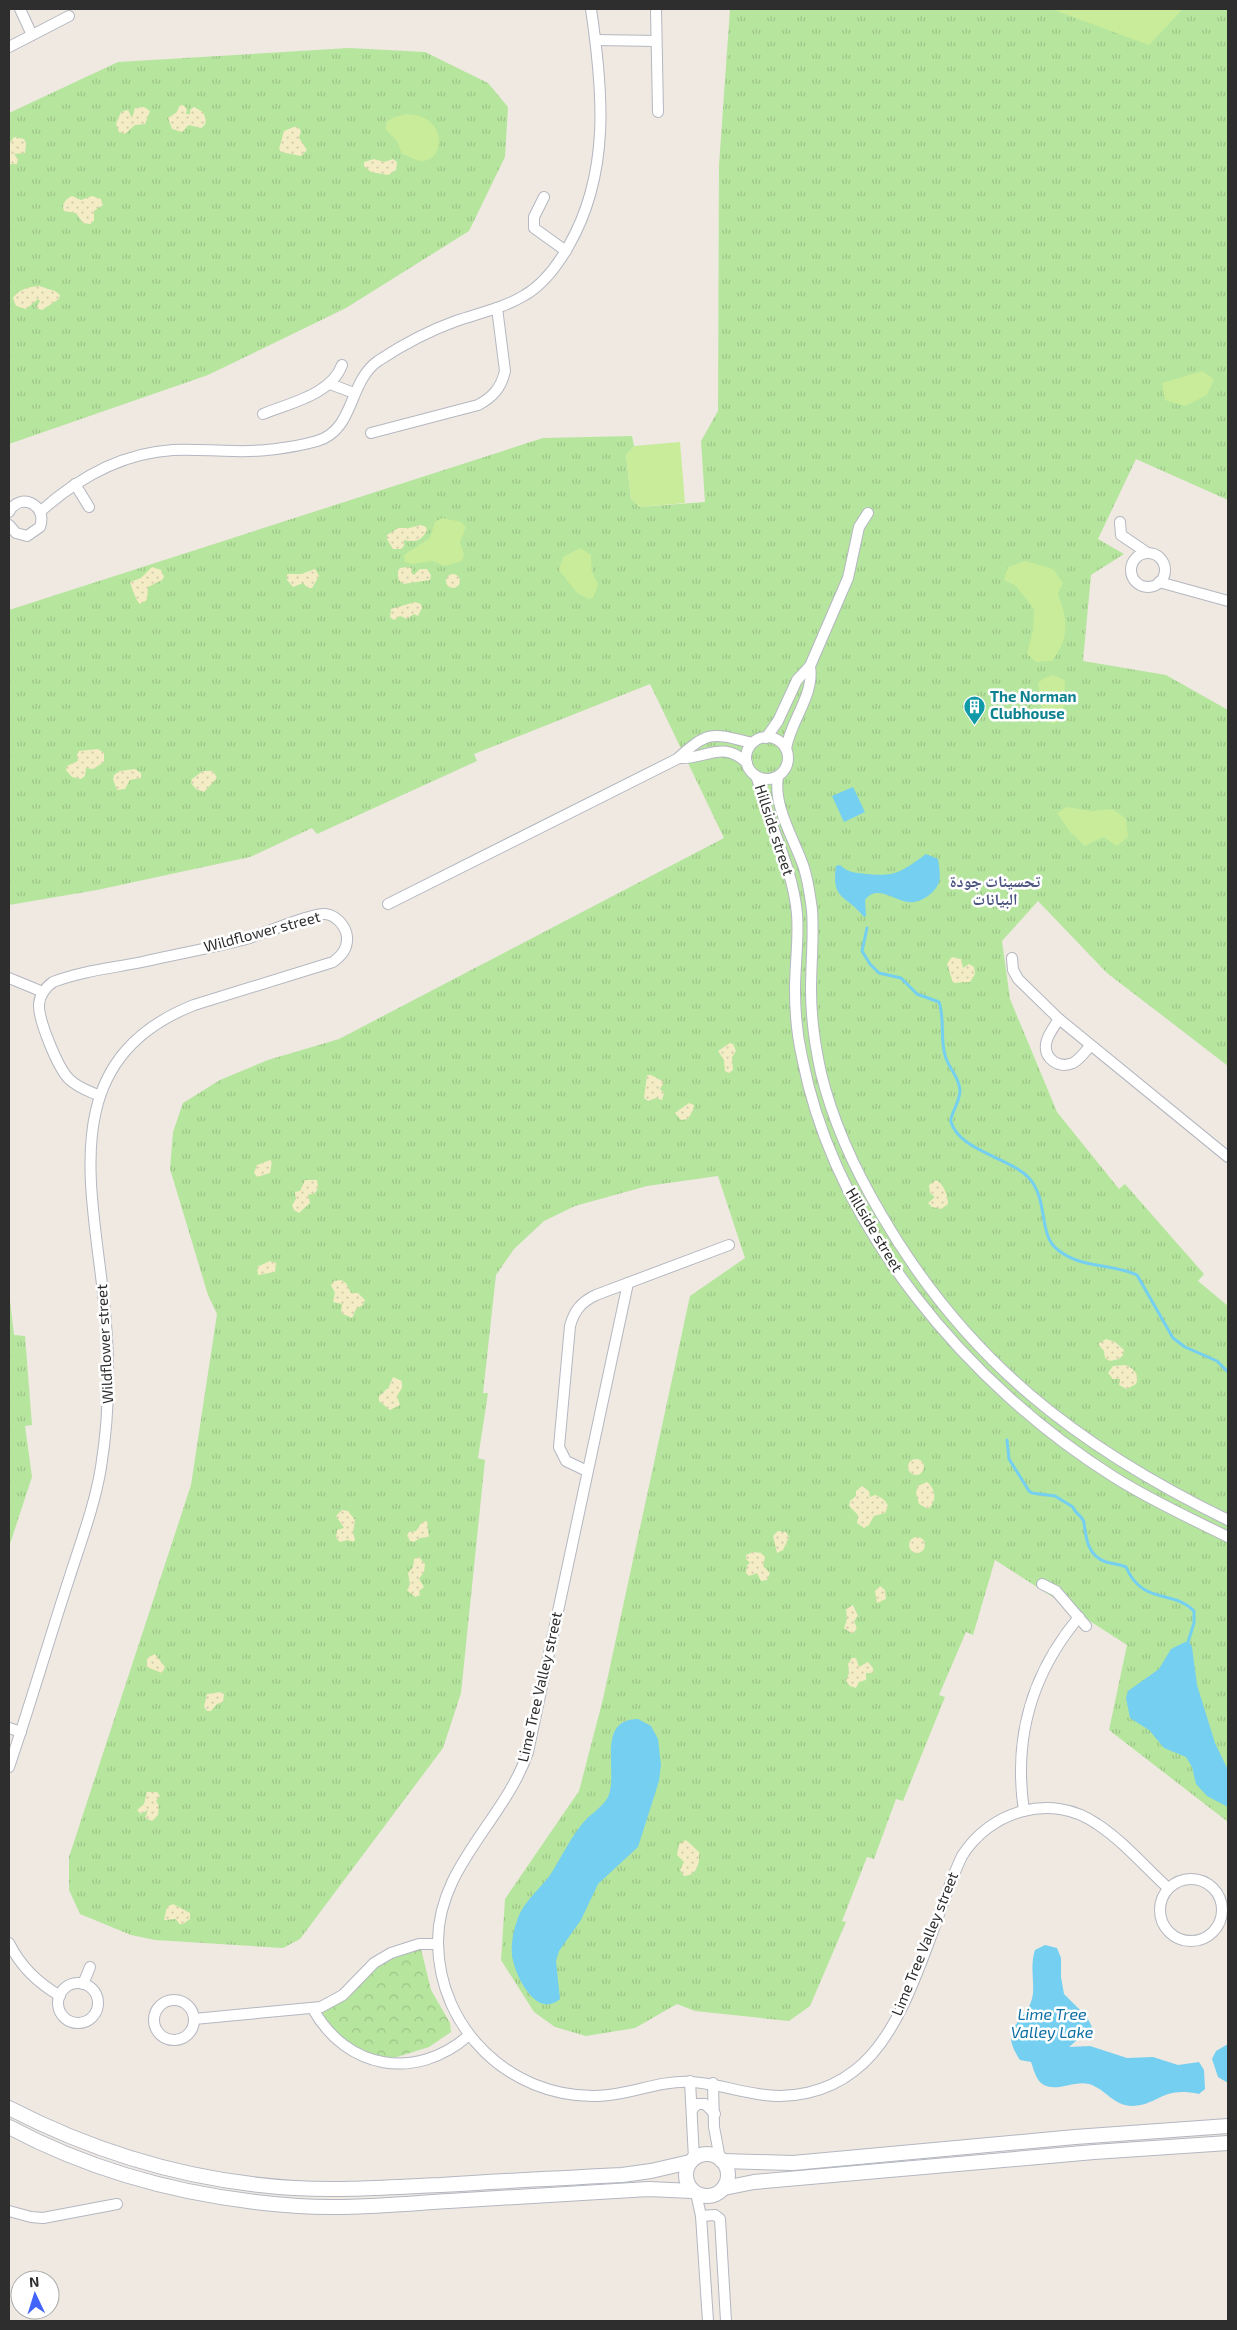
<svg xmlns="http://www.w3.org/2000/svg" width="1237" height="2330" font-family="'Exo 2','Noto Naskh Arabic',sans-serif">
  <defs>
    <pattern id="grass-tufts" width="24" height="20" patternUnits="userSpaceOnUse" patternTransform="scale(1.25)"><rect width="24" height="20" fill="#b6e59e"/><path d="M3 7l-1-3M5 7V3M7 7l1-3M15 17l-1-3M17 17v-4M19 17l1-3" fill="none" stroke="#9dc588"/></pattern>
    <pattern id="sand-dots" width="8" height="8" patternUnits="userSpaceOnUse" patternTransform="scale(1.25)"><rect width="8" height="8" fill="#f3ecc5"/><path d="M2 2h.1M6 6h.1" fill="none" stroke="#d1cbaa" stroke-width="1.8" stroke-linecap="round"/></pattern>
    <pattern id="park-crowns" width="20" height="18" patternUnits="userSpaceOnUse" patternTransform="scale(1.25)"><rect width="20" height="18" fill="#b6e59e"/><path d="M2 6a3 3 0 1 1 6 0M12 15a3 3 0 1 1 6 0" fill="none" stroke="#9dc588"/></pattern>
  </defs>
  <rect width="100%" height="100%" fill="#efe9e1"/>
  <!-- grass -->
  <g fill="url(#grass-tufts)">
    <path d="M 730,9 L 1228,9 L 1228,500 L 1136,459 L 1098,539 L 1124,554 L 1091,575 L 1083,661 L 1166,675 L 1228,710 L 1228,1066 L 1107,973 L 1038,901 L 1002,941 L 1010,999 L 1057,1112 L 1119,1189 L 1125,1184 L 1204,1274 L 1198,1281 L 1228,1306 L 1228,1822 L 1109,1730 L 1127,1645 L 995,1560 L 973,1635 L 966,1632 L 939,1695 L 945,1697 L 903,1801 L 896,1799 L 874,1859 L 867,1857 L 842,1921 L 846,1922 L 810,2006 L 789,2021 L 695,2011 L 677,2004 L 635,2028 L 586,2036 L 555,2027 L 534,2012 L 501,1960 L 505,1899 L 579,1791 L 603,1699 L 690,1296 L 745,1258 L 718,1176 L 647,1186 L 575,1206 L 544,1221 L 514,1249 L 496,1275 L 483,1393 L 488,1393 L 478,1458 L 485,1460 L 461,1693 L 443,1748 L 300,1939 L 283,1948 L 155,1940 L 131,1935 L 80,1914 L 69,1890 L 69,1857 L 191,1485 L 217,1314 L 208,1295 L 170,1169 L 173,1132 L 183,1103 L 220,1080 L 268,1060 L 339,1039 L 724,838 L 650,684 L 474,754 L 477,761 L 317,834 L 312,828 L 250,857 L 97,890 L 9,905 L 9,610 L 543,438 L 632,436 L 634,446 L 626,455 L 631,499 L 640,507 L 705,502 L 701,441 L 718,411 L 719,165 Z"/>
    <path d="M 349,48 L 425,52 L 488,83 L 508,107 L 505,157 L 469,231 L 346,308 L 208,375 L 9,444 L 9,113 L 118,62 Z"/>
    <path d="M 9,1292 L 14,1335 L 25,1336 L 32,1425 L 25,1426 L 32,1477 L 9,1547 Z"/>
  </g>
  <!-- sand -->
  <g fill="url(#sand-dots)">
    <path d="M 183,105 L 187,109 L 186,114 L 190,114 L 190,110 L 194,107 L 203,112 C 206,119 208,124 201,128 L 189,125 L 182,132 L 172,129 L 168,118 L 177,112 L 179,106 Z"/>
    <path d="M 144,107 L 150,111 L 145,124 L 135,125 L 125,134 L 119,132 L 116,124 L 121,112 L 128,110 L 132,118 L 135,108 Z"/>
    <path d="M 294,127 L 298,127 L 301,131 L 299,138 L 307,150 L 301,156 L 281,152 L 279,149 L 284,131 Z"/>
    <path d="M 14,137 L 24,139 L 26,143 L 25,153 L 14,154 L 18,159 L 17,164 L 9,164 L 9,144 Z"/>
    <path d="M 374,159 L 384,162 L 393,159 L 397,162 L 396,170 L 388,175 L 371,172 L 364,166 L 364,162 Z"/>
    <path d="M 72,196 L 81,200 L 92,196 L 101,199 L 103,205 L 94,211 L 94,221 L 90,224 L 83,223 L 76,213 L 64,211 C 61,205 66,198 72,196 Z"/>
    <path d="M 39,286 L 55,291 L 60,295 L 59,299 L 42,310 L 36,308 L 40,301 L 38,299 L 26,309 L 16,306 L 13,298 C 19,289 29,287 39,286 Z"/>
    <path d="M 421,525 L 426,527 L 427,530 C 421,542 415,542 404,540 L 404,546 L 401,549 L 393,549 L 387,539 L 387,535 L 398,528 L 409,528 Z"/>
    <path d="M 152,567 L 161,570 L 164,577 L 162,580 L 148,587 L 147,600 L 140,604 C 136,601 132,588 130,582 L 141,578 Z"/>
    <path d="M 408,567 L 412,569 L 411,572 L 414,575 L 420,569 L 427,569 L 431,575 L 430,580 L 403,584 L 398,579 L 398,571 L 400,568 Z"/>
    <path d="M 315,569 L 319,576 L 312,588 L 308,588 L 303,583 L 293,587 L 287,580 L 287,574 L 301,574 Z"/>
    <circle cx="453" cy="581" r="7"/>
    <path d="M 415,602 L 421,604 L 422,608 L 418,616 L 414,614 L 407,619 L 400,616 L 394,620 L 390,617 L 391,609 Z"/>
    <path d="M 98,749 L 104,753 L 104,762 L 93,769 L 86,768 L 85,776 L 81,779 L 72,777 L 66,770 L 67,766 L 78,761 L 77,755 L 79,751 Z"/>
    <path d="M 135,769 L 141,773 L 141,778 L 130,780 L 125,789 L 117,790 L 113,779 L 114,775 L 120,771 Z"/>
    <path d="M 203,771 L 213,771 L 217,778 L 204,792 L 196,789 L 191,783 L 192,779 Z"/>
    <path d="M 952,957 L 961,959 L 963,968 L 969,964 L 974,967 L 975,974 L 970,982 L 953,983 L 947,964 Z"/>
    <path d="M 730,1043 L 733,1044 L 736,1051 L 732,1057 L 733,1070 L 729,1073 L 725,1071 L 724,1060 L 718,1051 Z"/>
    <path d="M 647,1075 L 651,1075 L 664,1082 L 660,1089 L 664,1093 L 662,1100 L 656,1098 L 648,1101 L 644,1098 Z"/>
    <path d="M 689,1103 L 694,1105 L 693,1110 L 688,1119 L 681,1120 L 675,1113 Z"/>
    <path d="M 270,1160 L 272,1162 L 270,1173 L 257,1177 L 254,1173 L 257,1165 Z"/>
    <path d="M 305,1180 L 317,1180 L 318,1188 L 315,1193 L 308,1195 L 310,1203 L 299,1213 L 294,1210 L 292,1205 L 296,1199 L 295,1192 L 300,1191 Z"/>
    <path d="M 936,1180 C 944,1184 948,1196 948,1204 L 941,1209 L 932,1207 L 928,1203 L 935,1197 L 930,1193 L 929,1185 Z"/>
    <path d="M 270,1261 L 276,1263 L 275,1272 L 258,1275 L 257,1267 Z"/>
    <path d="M 341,1280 L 346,1283 L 351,1293 L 358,1293 L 365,1300 L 363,1305 L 356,1309 L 352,1318 L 341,1313 L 342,1304 L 333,1302 L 335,1293 L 331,1285 L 334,1281 Z"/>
    <path d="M 1106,1339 L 1115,1342 L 1124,1350 L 1123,1355 L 1119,1359 L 1110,1361 L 1105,1358 L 1104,1351 L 1098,1344 Z"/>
    <path d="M 1125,1365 C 1134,1368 1140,1375 1136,1384 L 1127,1389 L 1119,1385 L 1120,1379 L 1113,1379 L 1108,1373 L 1113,1366 Z"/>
    <path d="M 393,1377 L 402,1381 L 402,1388 L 397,1396 L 400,1405 L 390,1410 L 379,1401 L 379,1396 L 389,1387 Z"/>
    <circle cx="916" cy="1467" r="8"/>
    <path d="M 927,1482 C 936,1488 937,1503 928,1509 L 919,1504 L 916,1493 L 918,1486 Z"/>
    <path d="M 862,1486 L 869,1491 L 870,1497 L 875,1495 C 881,1497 886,1500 888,1506 L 885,1513 L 874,1516 L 869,1525 L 864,1528 L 857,1523 L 858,1515 L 849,1506 L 850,1501 L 856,1496 L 856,1491 Z"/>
    <path d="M 342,1510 L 348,1511 L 355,1520 L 353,1532 L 355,1540 L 353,1542 L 348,1540 L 340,1542 L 336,1538 L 337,1530 L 344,1528 L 336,1516 Z"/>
    <path d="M 427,1521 L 429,1537 L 420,1538 L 414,1542 L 410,1541 L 407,1536 L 409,1532 L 416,1531 L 422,1522 Z"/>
    <path d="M 778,1531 L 786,1532 L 789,1537 L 783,1550 L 777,1553 L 773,1536 Z"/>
    <circle cx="917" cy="1545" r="8"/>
    <path d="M 753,1552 L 761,1553 L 765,1557 L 763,1566 L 770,1573 L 767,1580 L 761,1581 L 757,1573 L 749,1576 L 746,1573 L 747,1565 L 750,1563 L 746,1559 L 746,1555 Z"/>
    <path d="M 419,1557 L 425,1564 L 424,1572 L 419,1579 L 424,1587 L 419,1591 L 420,1595 L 415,1597 L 407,1590 L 410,1584 L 408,1573 L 413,1567 L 414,1559 Z"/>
    <path d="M 880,1586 L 885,1590 L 886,1599 L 877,1603 L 875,1591 Z"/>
    <path d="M 853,1605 L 858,1616 L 854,1621 L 857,1628 L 853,1634 L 844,1628 L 847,1619 L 846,1609 Z"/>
    <path d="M 155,1654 L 165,1667 L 162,1673 L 147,1667 L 147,1658 Z"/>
    <path d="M 852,1658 L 856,1658 L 859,1667 L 868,1662 L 873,1668 L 873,1673 L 866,1673 L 866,1680 L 859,1682 L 856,1688 L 850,1686 L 846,1681 L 849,1673 L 848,1664 Z"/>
    <path d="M 221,1692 L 224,1694 L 223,1702 L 217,1704 L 211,1711 L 207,1711 L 204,1707 L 207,1694 Z"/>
    <path d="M 147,1792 L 157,1792 L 160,1796 L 156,1801 L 159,1806 L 158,1815 L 152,1821 L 145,1818 L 148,1810 L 141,1814 L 137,1810 L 144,1804 Z"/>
    <path d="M 686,1840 L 699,1852 C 700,1864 697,1875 684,1876 L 680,1870 L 684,1862 L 677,1855 L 679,1844 Z"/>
    <path d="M 173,1904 L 190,1913 L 190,1919 L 183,1924 L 179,1924 L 176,1919 L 164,1920 L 167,1907 Z"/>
  </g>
  <!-- park -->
  <path fill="url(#park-crowns)" d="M 421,1949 L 431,1990 L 450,2023 L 451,2032 L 429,2047 L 397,2057 L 373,2057 L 342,2046 L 314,2008 L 339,1996 L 386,1957 Z"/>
  <!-- pitch -->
  <g fill="#c9ec9a">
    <path d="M 1051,9 L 1183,9 L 1149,45 Z"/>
    <path d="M 405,114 C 449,114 446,162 421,161 C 414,160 408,156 402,154 L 397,141 L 386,130 L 386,123 L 392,118 Z"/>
    <path d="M 1202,371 L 1214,379 L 1207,395 L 1185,406 L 1165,400 L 1162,383 Z"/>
    <path d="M 680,442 L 685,503 L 640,507 L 631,499 L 626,455 L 634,446 Z"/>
    <path d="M 442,518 L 461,522 L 466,527 L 460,542 L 464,555 L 462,561 L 444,566 L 433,561 L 411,564 L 405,562 L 404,555 L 430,538 L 435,522 Z"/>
    <path d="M 580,548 L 591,555 L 592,572 L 598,584 L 594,597 L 589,599 L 577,593 L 559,570 L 563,557 Z"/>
    <path d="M 1025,561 L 1053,569 L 1063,583 L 1058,594 C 1068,621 1070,637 1052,661 L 1036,662 L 1027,654 L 1033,630 L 1034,609 L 1016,586 L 1004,580 L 1008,567 Z"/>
    <path d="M 1053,675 L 1065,680 L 1063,719 L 1053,724 C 1039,712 1041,700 1038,683 L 1044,678 Z"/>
    <path d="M 1067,807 L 1091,811 L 1113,809 L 1126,819 L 1128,837 L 1117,846 L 1103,837 L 1085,846 L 1070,832 L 1057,813 Z"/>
  </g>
  <!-- water -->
  <g fill="#75cff0">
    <path d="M 853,787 L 865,812 L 844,822 L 832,796 Z"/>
    <path d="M 926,854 L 938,859 C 939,866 941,876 939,882 C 935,894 919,904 908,902 C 893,900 877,884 865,900 L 866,916 L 864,917 C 846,894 831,901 836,866 L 840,865 C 848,873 854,872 865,874 C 896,877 901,872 926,854 Z"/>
    <path d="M 1185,1642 L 1190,1643 L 1192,1647 L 1197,1685 L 1215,1743 L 1228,1770 L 1228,1807 L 1207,1796 L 1196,1784 L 1192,1767 L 1186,1757 L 1164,1748 L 1149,1730 L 1130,1718 L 1126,1698 L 1128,1691 L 1159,1669 L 1171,1649 Z"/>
    <path d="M 638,1719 L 651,1726 L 658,1739 L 661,1765 L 659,1781 L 638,1847 L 598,1884 L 581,1920 L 559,1951 L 556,1961 L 560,1999 C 536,2020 514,1974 512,1955 C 511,1944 513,1931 517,1921 C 523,1901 541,1889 552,1872 C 562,1856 570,1839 582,1824 C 590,1814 602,1808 608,1797 C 619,1774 595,1719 638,1719 Z"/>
    <path d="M 1045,1945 L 1057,1948 L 1061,1958 L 1061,1977 L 1064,1994 L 1087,2017 L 1092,2027 L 1069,2047 L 1090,2046 L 1127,2058 L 1153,2057 L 1178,2065 L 1199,2062 L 1204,2070 L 1205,2089 L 1199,2094 C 1162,2086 1160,2104 1133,2106 C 1113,2106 1106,2089 1089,2084 C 1074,2080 1058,2092 1044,2085 C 1036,2081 1034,2070 1031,2062 L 1020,2060 C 995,2023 1030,2024 1033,1993 C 1034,1978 1030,1965 1035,1950 Z"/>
    <path d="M 1228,2044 L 1228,2083 L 1218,2077 L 1212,2059 L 1216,2051 Z"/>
  </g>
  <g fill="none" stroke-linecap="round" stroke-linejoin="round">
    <!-- stream -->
    <g stroke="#75cff0" stroke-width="3">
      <path d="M 867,928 L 862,951 L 870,964 L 879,973 L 901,978 L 917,994 L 939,1002 C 945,1019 940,1038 945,1055 C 948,1068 959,1076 960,1090 C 960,1103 949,1116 951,1122 C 960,1151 1009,1157 1029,1178 C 1049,1200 1038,1236 1058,1250 C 1082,1269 1111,1263 1137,1275 L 1173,1338 L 1185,1347 L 1217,1361 L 1228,1372"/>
      <path d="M 1007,1440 L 1009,1459 L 1029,1491 L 1032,1493 L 1055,1496 L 1073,1507 C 1075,1514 1083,1516 1084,1523 C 1086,1539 1088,1556 1106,1562 C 1113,1564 1119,1564 1126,1567 C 1143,1606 1173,1589 1194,1611 L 1194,1623 L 1188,1642"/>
    </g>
    <defs>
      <g id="street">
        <path d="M 20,9 L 32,35"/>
        <path d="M 656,9 L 658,112"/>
        <path d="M 596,40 L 656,41"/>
        <path d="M 9,47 L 69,16"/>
        <path d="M 544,197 L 534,217 L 534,228 L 566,251"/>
        <path d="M 330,384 L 354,393"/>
        <path d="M 263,414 C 289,403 331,395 342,365"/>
        <path d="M 371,433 L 478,405 C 493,397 501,388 505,371 L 497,308"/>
        <path d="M 75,484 L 89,507"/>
        <path d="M 41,511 C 78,478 123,453 173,450 C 194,449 214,451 234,451 C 260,452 292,448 317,441 C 355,430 348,382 378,361 C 402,345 428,331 456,321 C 479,313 504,308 525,295 C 544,284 557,266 568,247 C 611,173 603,90 591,9"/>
        <path d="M 9,512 C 20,491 48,505 40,527 L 27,536 L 16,533 L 9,525"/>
        <path d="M 1120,522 L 1121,535 L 1146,552"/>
        <circle cx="1148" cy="570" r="17"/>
        <path d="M 1159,582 L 1228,601"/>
        <circle cx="767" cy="758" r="21"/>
        <path d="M 766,738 L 778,721 L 797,680 L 810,666 L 848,578 L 859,527 L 868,513"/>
        <path d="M 786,749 C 790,721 815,695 810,666"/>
        <path d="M 679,758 C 705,760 722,739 747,763"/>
        <path d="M 756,776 C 762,791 765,807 771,822 C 782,852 794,881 797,914 C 799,939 795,964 795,990 C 795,1012 797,1035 802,1057 C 835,1228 969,1386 1114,1477 C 1150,1500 1190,1518 1228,1537"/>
        <path d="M 778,776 C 773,806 793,837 803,865 C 808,879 810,895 812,910 C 814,937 811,963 811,990 C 811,1017 815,1046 821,1073 C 833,1122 855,1170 881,1214 C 966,1361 1078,1447 1228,1520"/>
        <path d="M 388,904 L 677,759 C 709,730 712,733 752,743"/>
        <path d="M 1012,958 L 1013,970 L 1018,979 L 1059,1019 L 1228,1157"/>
        <path d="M 9,978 L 43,992"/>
        <path d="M 1059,1019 C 1054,1027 1047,1035 1046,1044 C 1044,1059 1059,1069 1073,1063 C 1079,1060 1085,1052 1090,1046"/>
        <path d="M 628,1283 L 528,1752 C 505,1820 437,1867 438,1943 C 439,2029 510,2097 595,2096 C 628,2096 658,2080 691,2082 C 715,2083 735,2091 758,2094 C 791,2100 827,2092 854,2071 C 910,2030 932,1919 962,1856 C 990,1811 1051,1792 1097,1824 C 1123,1841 1145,1867 1168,1888"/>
        <path d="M 587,1471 L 566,1461 L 559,1447 L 570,1326 C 574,1311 581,1302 596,1295 L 729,1245"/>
        <path d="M 1042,1584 L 1056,1591 L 1086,1626"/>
        <path d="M 9,1728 L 21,1732"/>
        <path d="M 9,1767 C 30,1706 48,1643 68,1582 C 80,1544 95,1505 101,1467 C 110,1412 110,1357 104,1302 C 92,1186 55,1060 194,1005 L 333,962 C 341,956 348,949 347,937 C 346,926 336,915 325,914 C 312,913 263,934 246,939 C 212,948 177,954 142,962 C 113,968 81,971 53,982 C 46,987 40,994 39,1004 C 38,1020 58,1068 69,1079 C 78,1088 89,1091 100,1096"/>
        <path d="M 1024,1811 C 1013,1738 1032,1673 1079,1617"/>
        <circle cx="1191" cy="1910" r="31"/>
        <path d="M 9,1943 C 21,1967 37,1982 60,1996"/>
        <circle cx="78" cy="2003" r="20"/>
        <path d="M 83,1984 L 90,1967"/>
        <circle cx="174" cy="2020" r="20"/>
        <path d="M 313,2009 C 347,2070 416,2081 468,2036"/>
        <path d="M 194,2019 L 321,2007 L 343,1995 L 374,1963 L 391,1953 L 419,1944 L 438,1944"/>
        <path d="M 690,2081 L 694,2159"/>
        <path d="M 713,2083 L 714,2127 L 720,2159"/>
        <path d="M 692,2110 L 697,2104 L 705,2104 L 715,2114"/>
        <path d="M 696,2193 L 701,2216 L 708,2321"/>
        <path d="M 9,2211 L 31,2217 L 43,2218 L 117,2204"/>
        <path d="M 701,2216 L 715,2215 L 720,2219 L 726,2321"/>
      </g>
      <g id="secondary">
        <path d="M 9,2108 C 98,2154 194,2182 294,2188 C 343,2191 392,2187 441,2185 C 502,2181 562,2178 622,2175 L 651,2171 L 690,2162"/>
        <path d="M 9,2127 C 99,2175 196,2199 298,2206 C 348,2209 399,2204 449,2201 C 515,2197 582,2193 649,2189 L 692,2191"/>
        <circle cx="707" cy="2175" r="21"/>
        <path d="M 722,2161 L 793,2163 L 1075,2137 L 1228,2126"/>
        <path d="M 724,2188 L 754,2182 L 1094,2152 L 1228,2143"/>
      </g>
    </defs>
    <!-- street casing -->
    <use href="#street" stroke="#b4b7c1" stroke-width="12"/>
    <!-- secondary casing -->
    <use href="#secondary" stroke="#b4b7c1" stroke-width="16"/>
    <!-- street -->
    <use href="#street" stroke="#fff" stroke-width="10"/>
    <!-- secondary -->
    <use href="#secondary" stroke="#fff" stroke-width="14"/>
  </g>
  <!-- icons -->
  <defs>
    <symbol id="building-pin" viewBox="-11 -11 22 30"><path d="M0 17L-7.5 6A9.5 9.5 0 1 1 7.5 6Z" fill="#0f9aa8" stroke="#fff"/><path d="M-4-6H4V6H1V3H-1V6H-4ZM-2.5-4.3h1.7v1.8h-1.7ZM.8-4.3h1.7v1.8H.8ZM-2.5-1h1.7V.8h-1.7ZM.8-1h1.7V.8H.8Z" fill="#fff"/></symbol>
  </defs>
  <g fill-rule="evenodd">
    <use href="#building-pin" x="962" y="694" width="25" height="34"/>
  </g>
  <g text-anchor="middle" stroke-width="5" stroke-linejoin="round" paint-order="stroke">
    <!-- culture labels -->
    <g font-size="15" font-weight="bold" fill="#0d838f" stroke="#fff" text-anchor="start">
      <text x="990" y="702">The Norman<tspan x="990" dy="17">Clubhouse</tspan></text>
    </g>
    <!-- street labels -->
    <g font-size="15" fill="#2e2e2e" stroke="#fff">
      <text transform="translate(774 830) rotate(72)" y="5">Hillside street</text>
      <text transform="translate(262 932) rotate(-15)" y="5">Wildflower street</text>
      <text transform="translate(874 1230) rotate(59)" y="5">Hillside street</text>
      <text transform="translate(105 1344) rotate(-93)" y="5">Wildflower street</text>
      <text transform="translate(540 1687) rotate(-77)" y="5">Lime Tree Valley street</text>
      <text transform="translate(925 1944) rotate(-68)" y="5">Lime Tree Valley street</text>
    </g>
    <!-- neighbourhood labels -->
    <g font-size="16" font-weight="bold" fill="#4d5680" stroke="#fff">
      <text x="995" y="887">تحسينات جودة<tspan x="995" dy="18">البيانات</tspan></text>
    </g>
    <!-- water labels -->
    <g font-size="16" font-style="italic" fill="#0d6fa3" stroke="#fff">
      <text x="1052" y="2020">Lime Tree<tspan x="1052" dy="18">Valley Lake</tspan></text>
    </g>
  </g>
  <!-- border -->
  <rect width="1237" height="2330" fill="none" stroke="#2e2e2e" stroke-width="20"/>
  <!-- north arrow -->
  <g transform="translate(35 2295) rotate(356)"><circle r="24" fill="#ffffff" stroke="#ababab"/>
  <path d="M0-4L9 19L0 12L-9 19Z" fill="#4264fb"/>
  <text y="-8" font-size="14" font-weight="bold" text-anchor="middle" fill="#2e2e2e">N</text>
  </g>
</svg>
